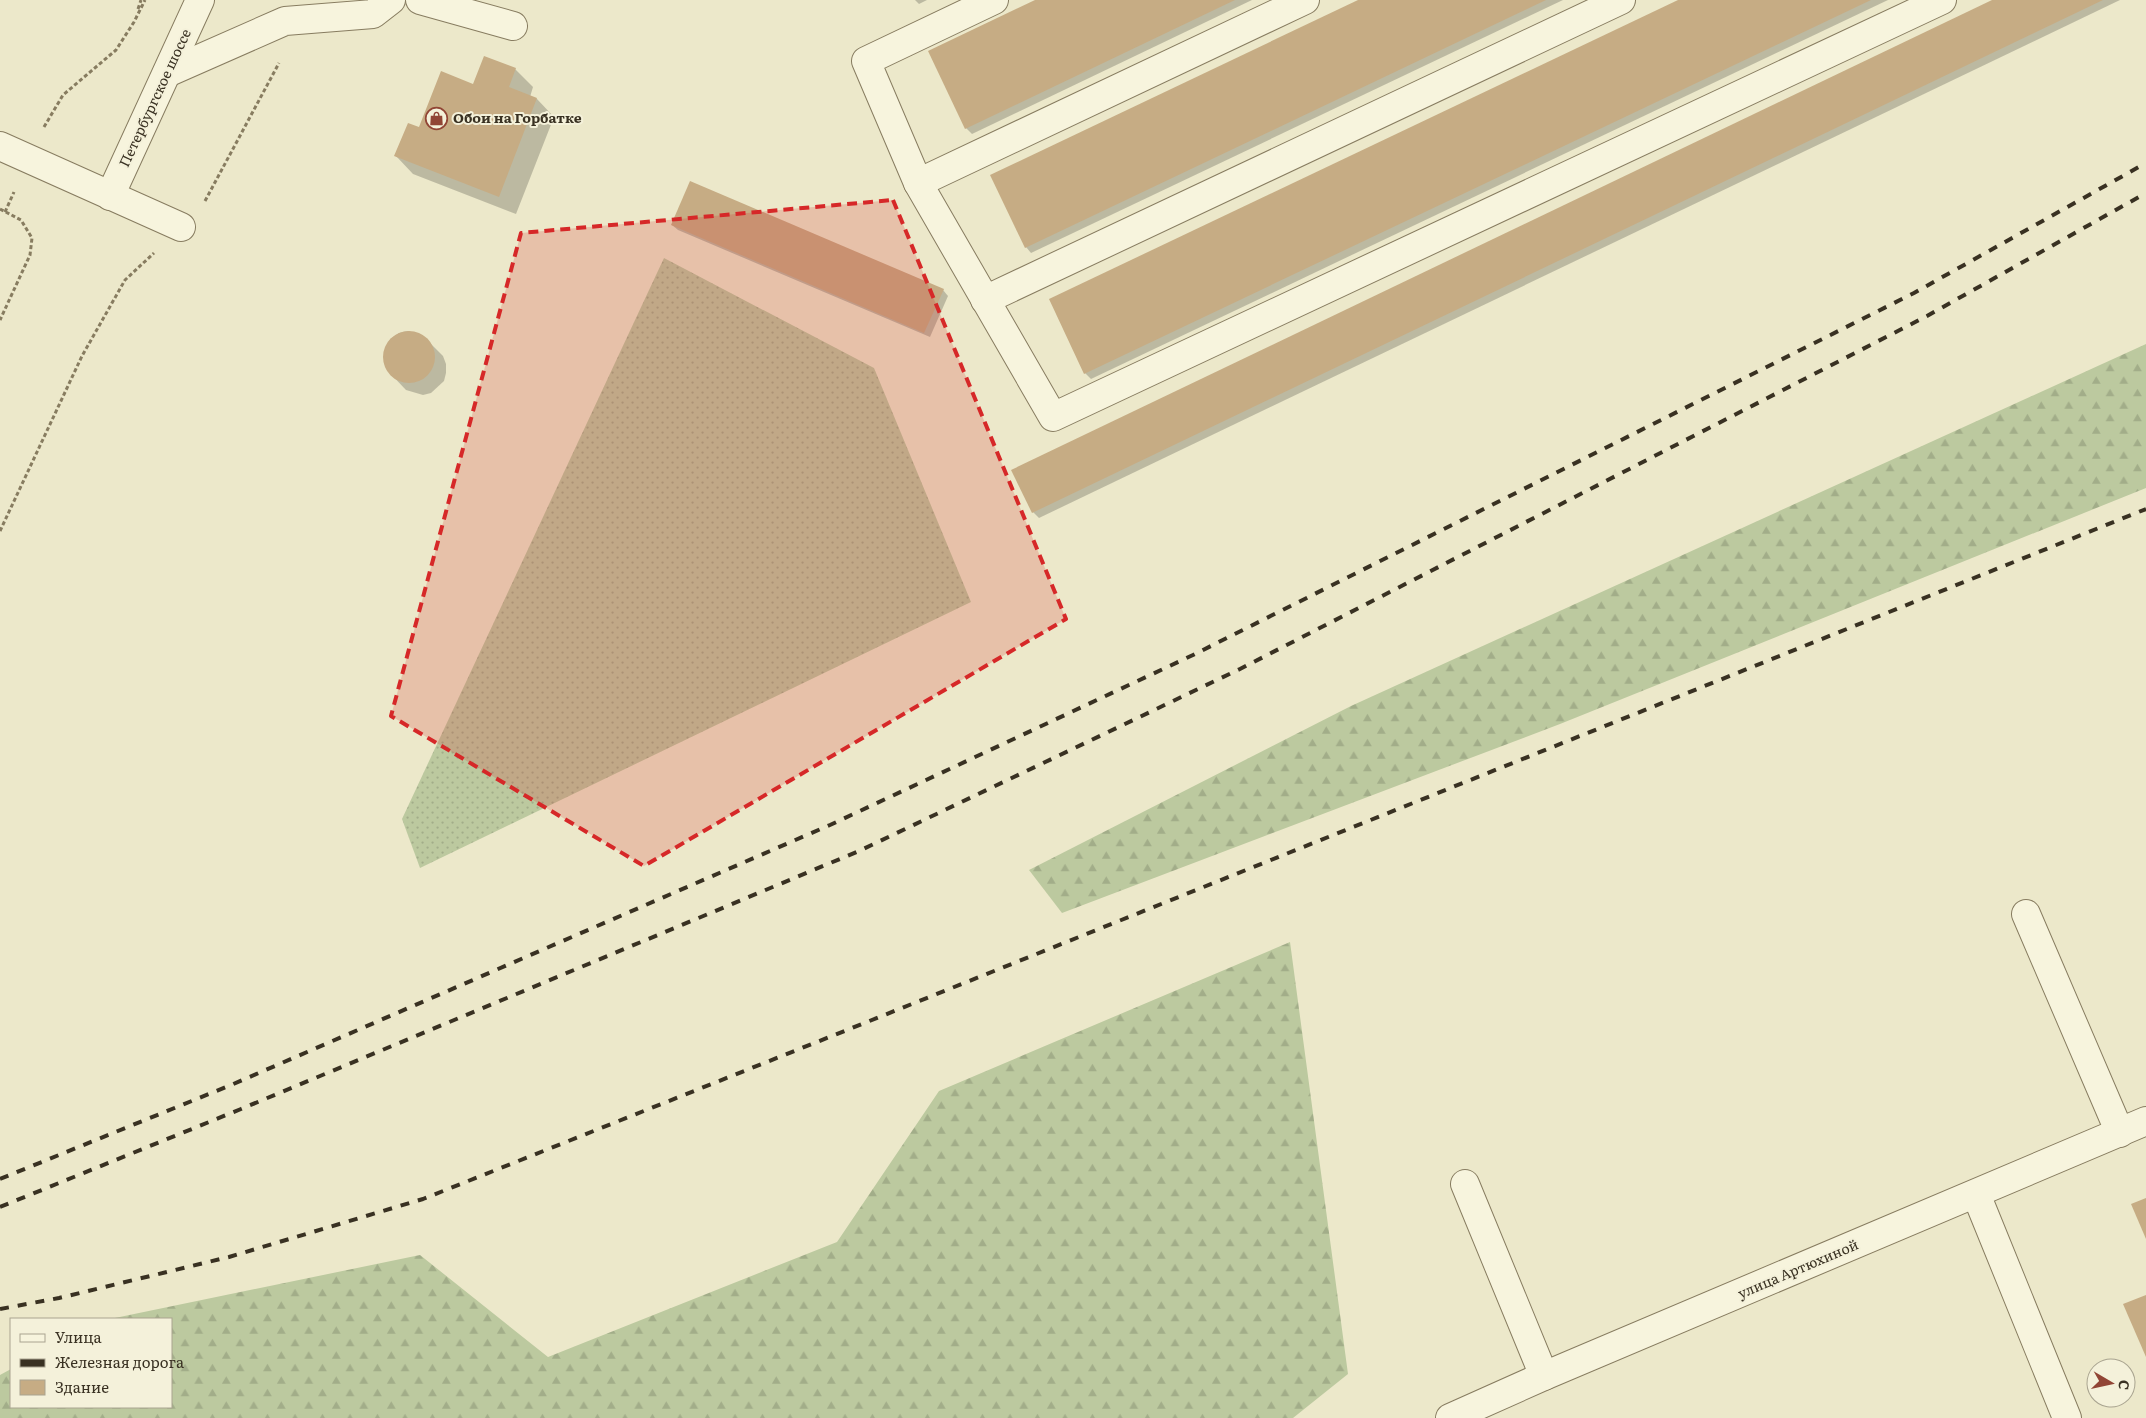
<svg xmlns="http://www.w3.org/2000/svg" width="2146" height="1418" font-family="Literata,serif">
  <defs>
    <pattern id="grass-dots" width="8" height="8" patternUnits="userSpaceOnUse" patternTransform="scale(1.25)"><rect width="8" height="8" fill="#bcc99f"/><path d="M2 2h.1M6 6h.1" fill="none" stroke="#a2ad89" stroke-width="1.8" stroke-linecap="round"/></pattern>
    <pattern id="forest-firs" width="22" height="20" patternUnits="userSpaceOnUse" patternTransform="scale(1.25)"><rect width="22" height="20" fill="#bcc99f"/><path d="M5 1l3.5 6h-7zM16 11l3.5 6h-7z" fill="#a2ad89"/></pattern>
  </defs>
  <rect width="100%" height="100%" fill="#ece8ca"/>
  <!-- grass -->
  <path fill="url(#grass-dots)" d="M 664,258 L 874,368 L 971,602 L 420,868 L 402,819 Z"/>
  <!-- forest -->
  <g fill="url(#forest-firs)">
    <path d="M 2146,344 L 2146,488 L 1560,724 L 1062,913 L 1029,870 L 1351,706 Z"/>
    <path d="M 1290,942 L 1348,1374 L 1293,1418 L 0,1418 L 0,1375 L 11,1369 L 11,1407 L 171,1407 L 171,1319 L 110,1319 L 420,1255 L 548,1357 L 837,1242 L 939,1091 Z"/>
  </g>
  <!-- shadow -->
  <g fill="#0003">
    <path d="M 915,0 L 927,0 L 919,4 Z"/>
    <path d="M 1038,0 L 1252,0 L 972,134 L 966,128 Z"/>
    <path d="M 1361,0 L 1563,0 L 1031,253 L 1026,247 Z"/>
    <path d="M 1681,0 L 1888,0 L 1091,379 L 1085,373 Z"/>
    <path d="M 1995,0 L 2120,0 L 1039,518 L 1033,512 Z"/>
    <path d="M 485,57 L 515,69 L 533,87 L 530,97 L 537,99 L 554,117 L 516,214 L 413,174 L 396,156 L 419,129 L 473,86 Z"/>
    <path d="M 672,225 L 943,290 L 948,296 L 930,337 L 678,230 Z"/>
    <path d="M 408,331 L 424,337 L 443,356 L 446,364 L 446,373 L 444,381 L 431,393 L 423,395 L 406,390 L 387,370 L 384,362 L 384,353 L 392,338 L 399,333 Z"/>
  </g>
  <!-- building -->
  <g fill="#c6ac84">
    <path d="M 1035,0 L 1235,0 L 965,129 L 928,51 Z"/>
    <path d="M 1358,0 L 1546,0 L 1025,248 L 990,175 Z"/>
    <path d="M 1678,0 L 1871,0 L 1084,374 L 1049,299 Z"/>
    <path d="M 1992,0 L 2103,0 L 1032,513 L 1011,470 Z"/>
    <path d="M 484,56 L 516,68 L 509,87 L 537,98 L 499,197 L 394,156 L 408,123 L 419,127 L 441,71 L 473,84 Z"/>
    <path d="M 690,181 L 944,289 L 924,333 L 671,225 Z"/>
    <circle cx="409" cy="357" r="26"/>
    <path d="M 2146,1198 L 2146,1239 L 2131,1204 Z"/>
    <path d="M 2146,1295 L 2146,1357 L 2123,1304 Z"/>
  </g>
  <g fill="none" stroke-linecap="round" stroke-linejoin="round">
    <defs>
      <g id="minor">
        <path d="M 420,0 L 513,26"/>
        <path d="M 994,0 L 866,61 L 918,183 L 1053,417 L 1942,0"/>
        <path d="M 167,73 L 285,21 L 373,14 L 391,0"/>
        <path d="M 0,146 L 181,227"/>
        <path d="M 918,183 L 1305,0"/>
        <path d="M 110,196 L 200,0"/>
        <path d="M 985,300 L 1621,0"/>
        <path d="M 2026,914 L 2120,1133"/>
        <path d="M 1465,1184 L 1544,1376"/>
        <path d="M 1976,1194 L 2067,1418"/>
        <path d="M 1450,1418 L 1544,1376 L 2146,1121"/>
      </g>
    </defs>
    <!-- minor casing -->
    <use href="#minor" stroke="#877c60" stroke-width="30"/>
    <!-- path -->
    <g stroke="#877c60" stroke-width="3" stroke-dasharray="4 2.5" stroke-linecap="butt">
      <path d="M 138,9 L 141,0"/>
      <path d="M 44,127 L 63,95 L 116,50 L 134,22 L 145,0"/>
      <path d="M 205,201 L 279,63"/>
      <path d="M 0,209 L 21,220 L 32,238 L 30,255 L 0,320"/>
      <path d="M 5,212 L 14,192"/>
      <path d="M 0,531 L 82,356 L 125,280 L 154,253"/>
    </g>
    <!-- minor -->
    <use href="#minor" stroke="#f7f4dd" stroke-width="28"/>
    <!-- rail -->
    <g stroke="#393122" stroke-width="4" stroke-dasharray="9 9" stroke-linecap="butt">
      <path d="M 0,1179 L 231,1085 L 830,825 L 1193,655 L 1914,293 L 2146,163"/>
      <path d="M 0,1207 L 241,1109 L 859,851 L 1240,669 L 1927,316 L 2146,193"/>
      <path d="M 0,1309 L 59,1298 L 229,1257 L 423,1199 L 852,1028 L 2146,509"/>
    </g>
  </g>
  <!-- marked area -->
  <path fill="#d62828" fill-opacity="0.2" stroke="#d62828" stroke-width="4" stroke-dasharray="10 6" stroke-linejoin="round" d="M 893,200 L 1066,619 L 644,866 L 391,716 L 521,233 Z"/>
  <!-- icons -->
  <defs>
    <symbol id="shop-ring" viewBox="-11 -11 22 22"><circle r="9.5" fill="#f4f1da" stroke="#914535" stroke-width="1.5"/><path d="M-5-2.5h2.3a2.7 3.5 0 0 1 5.4 0H5L5.5 6h-11ZM-1.5-2.5h3a1.5 2.3 0 0 0-3 0Z" fill="#914535"/></symbol>
  </defs>
  <g fill-rule="evenodd">
    <use href="#shop-ring" x="424" y="106" width="25" height="25"/>
  </g>
  <g text-anchor="middle" stroke-width="4" stroke-linejoin="round" paint-order="stroke">
    <!-- street labels -->
    <g font-size="14" fill="#393122" stroke="#f4f1da">
      <text transform="translate(155 98) rotate(-65)" y="5">Петербургское шоссе</text>
      <text transform="translate(1798 1269) rotate(-23)" y="5">улица Артюхиной</text>
    </g>
    <!-- poi labels -->
    <g font-size="14" font-weight="bold" fill="#393122" stroke="#f4f1da" text-anchor="start">
      <text x="453" y="123">Обои на Горбатке</text>
    </g>
  </g>
  <!-- legend -->
  <rect x="10" y="1318" width="162" height="90" fill="#f4f1da" stroke="#a9a490"/>
  <rect x="20" y="1334" width="25" height="8" fill="#f7f4dd" stroke="#a9a490"/>
  <text x="55" y="1343" font-size="15" fill="#393122">Улица</text>
  <rect x="20" y="1359" width="25" height="8" fill="#393122" stroke="#a9a490"/>
  <text x="55" y="1368" font-size="15" fill="#393122">Железная дорога</text>
  <rect x="20" y="1380" width="25" height="15" fill="#c6ac84" stroke="#a9a490"/>
  <text x="55" y="1393" font-size="15" fill="#393122">Здание</text>
  <!-- north arrow -->
  <g transform="translate(2111 1383) rotate(99)"><circle r="24" fill="#f4f1da" stroke="#a9a490"/>
  <path d="M0-4L9 19L0 12L-9 19Z" fill="#914535"/>
  <text y="-8" font-size="14" font-weight="bold" text-anchor="middle" fill="#393122">С</text>
  </g>
</svg>
